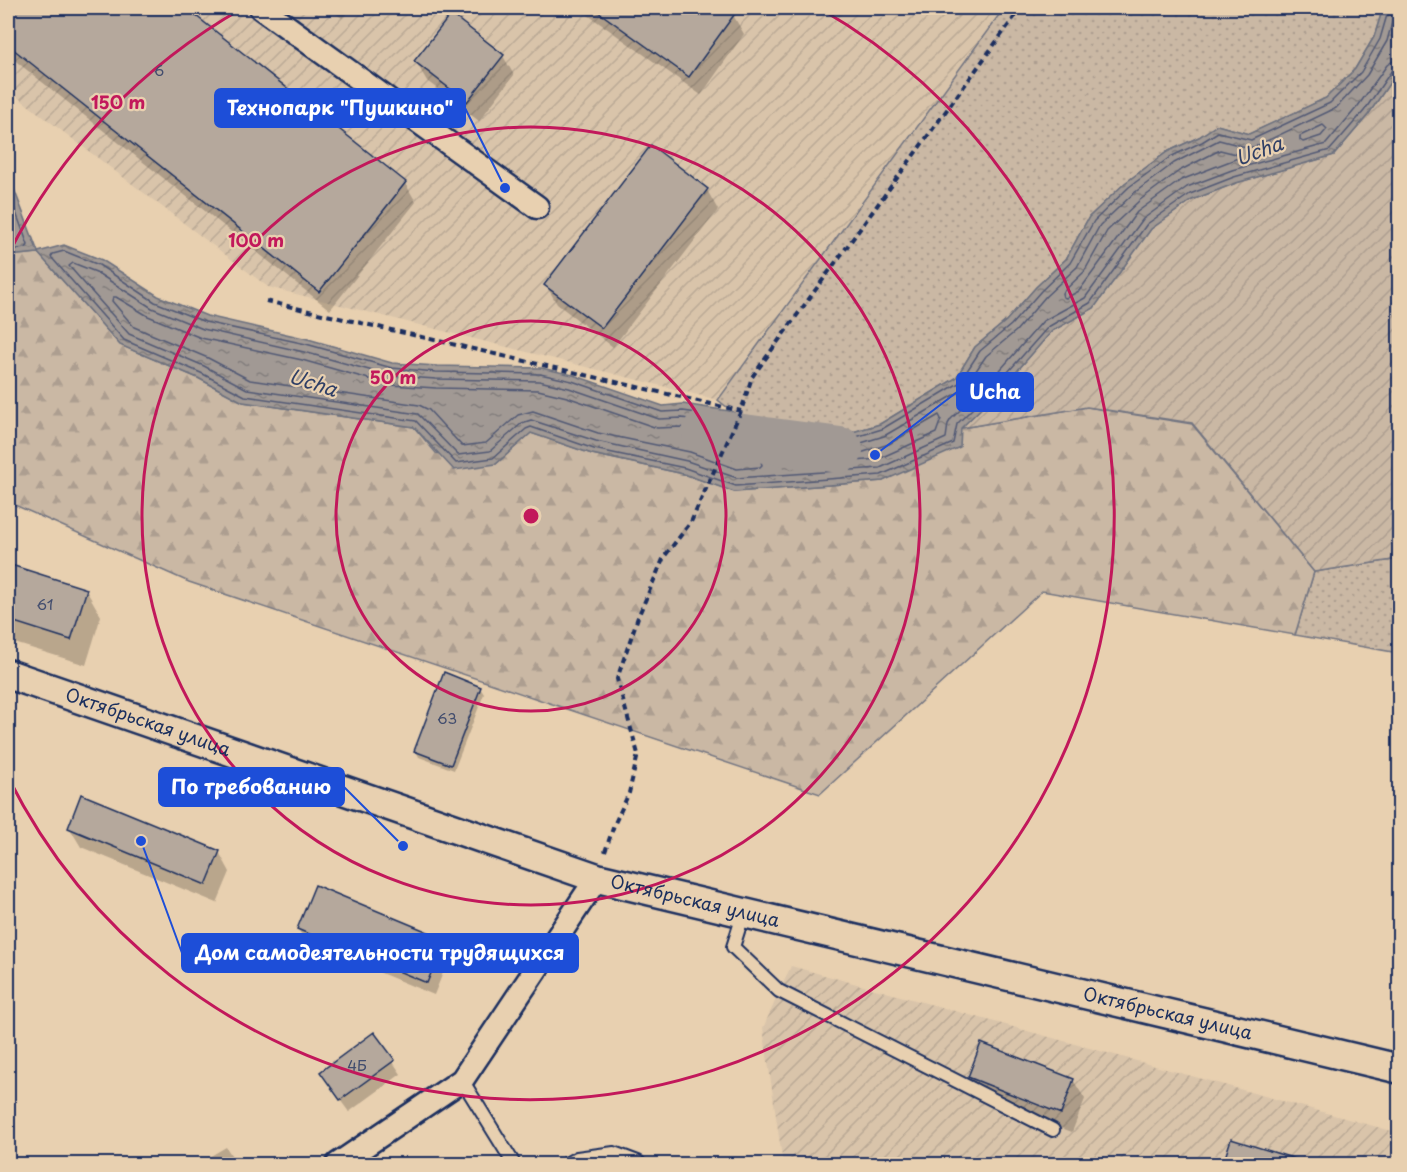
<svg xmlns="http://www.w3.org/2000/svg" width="1407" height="1172" font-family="'Playpen Sans',sans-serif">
  <defs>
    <pattern id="industrial-furrows" width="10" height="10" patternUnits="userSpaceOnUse" patternTransform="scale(1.5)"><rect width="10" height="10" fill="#d9c4aa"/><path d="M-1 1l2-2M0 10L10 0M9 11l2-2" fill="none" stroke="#baa995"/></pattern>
    <pattern id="grass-dots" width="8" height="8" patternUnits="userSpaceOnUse" patternTransform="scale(1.5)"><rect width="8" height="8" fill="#cab8a4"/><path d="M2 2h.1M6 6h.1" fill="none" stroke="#ad9e90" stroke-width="1.8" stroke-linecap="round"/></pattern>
    <pattern id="forest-firs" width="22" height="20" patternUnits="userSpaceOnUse" patternTransform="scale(1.5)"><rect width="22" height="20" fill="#cab8a4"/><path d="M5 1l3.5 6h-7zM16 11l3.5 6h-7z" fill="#ad9e90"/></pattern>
    <pattern id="garden-furrows" width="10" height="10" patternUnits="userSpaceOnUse" patternTransform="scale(1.5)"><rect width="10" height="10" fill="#cab8a4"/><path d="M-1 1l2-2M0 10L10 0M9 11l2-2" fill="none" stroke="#ad9e90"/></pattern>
    <pattern id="water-ripples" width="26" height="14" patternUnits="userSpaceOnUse" patternTransform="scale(1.5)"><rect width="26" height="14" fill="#a19994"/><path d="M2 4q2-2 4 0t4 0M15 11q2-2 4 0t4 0" fill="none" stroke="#827d7c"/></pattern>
  </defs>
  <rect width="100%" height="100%" fill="#e8d0b0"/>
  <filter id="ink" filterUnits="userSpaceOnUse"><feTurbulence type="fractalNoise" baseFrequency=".0167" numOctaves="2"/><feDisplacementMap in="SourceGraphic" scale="12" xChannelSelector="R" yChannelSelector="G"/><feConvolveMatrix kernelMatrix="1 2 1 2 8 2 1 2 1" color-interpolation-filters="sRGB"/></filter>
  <g filter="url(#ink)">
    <!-- industrial -->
    <g fill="url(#industrial-furrows)">
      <path d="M 8,8 L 1004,8 L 718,400 L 268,287 L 8,90 Z"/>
      <path d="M 791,966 L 1399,1133 L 1399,1164 L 783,1164 L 763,1028 Z"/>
    </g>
    <!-- grass -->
    <g fill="url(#grass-dots)" stroke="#727481" stroke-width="1.5">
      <path d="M 1004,8 L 1383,8 L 1374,37 L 1355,69 L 1326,98 L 1249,134 L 1217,125 L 1199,137 L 1167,152 L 1125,183 L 1089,217 L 1066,259 L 1036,287 L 1006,321 L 975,347 L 956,378 L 880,424 L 846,434 L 771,442 L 718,400 Z"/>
      <path d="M 1399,559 L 1399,653 L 1295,635 L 1314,572 Z"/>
    </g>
    <!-- forest -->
    <path fill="url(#forest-firs)" stroke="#727481" stroke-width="1.5" d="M 38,253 L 120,345 L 198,378 L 243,402 L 414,427 L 436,453 L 496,464 L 531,433 L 592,454 L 684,474 L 735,492 L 883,481 L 961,428 L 1087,407 L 1192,424 L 1314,572 L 1295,635 L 1042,591 L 820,794 L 189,582 L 8,502 L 8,256 Z"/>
    <!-- garden -->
    <path fill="url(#garden-furrows)" stroke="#727481" stroke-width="1.5" d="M 1399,69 L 1399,559 L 1314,572 L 1192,423 L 1087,407 L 961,428 L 1003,387 L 1052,331 L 1094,308 L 1151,229 L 1192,200 L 1236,183 L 1334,155 L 1368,115 Z"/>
    <!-- water -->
    <path fill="url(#water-ripples)" stroke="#6b6f7e" stroke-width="1.5" d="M 1383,8 L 1399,8 L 1399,69 L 1368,115 L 1334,155 L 1236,183 L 1192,200 L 1151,229 L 1094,308 L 1052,331 L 1003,387 L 961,428 L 960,447 L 883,481 L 734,492 L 684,474 L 592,454 L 531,433 L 496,464 L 454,470 L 414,427 L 243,402 L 198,378 L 120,345 L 38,253 L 8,256 L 8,182 L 14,189 L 38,252 L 64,245 L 102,260 L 158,296 L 207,316 L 308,339 L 392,363 L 437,366 L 541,368 L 573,375 L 663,406 L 683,404 L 729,411 L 771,442 L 846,434 L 880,424 L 956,378 L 975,347 L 1006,321 L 1036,287 L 1066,259 L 1089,217 L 1125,183 L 1167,152 L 1199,137 L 1217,125 L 1249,134 L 1326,98 L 1355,69 L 1374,37 Z"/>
    <!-- shadow -->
    <g fill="#0003">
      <path d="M 8,8 L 183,8 L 405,183 L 416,202 L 330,310 L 8,55 Z"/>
      <path d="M 328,8 L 350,8 L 342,18 Z"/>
      <path d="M 578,8 L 723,8 L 733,15 L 744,34 L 701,95 Z"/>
      <path d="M 503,56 L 514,75 L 479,121 L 427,81 L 416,62 Z"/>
      <path d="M 707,190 L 718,210 L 613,347 L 557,304 L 546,285 Z"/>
      <path d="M 8,565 L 86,590 L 101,616 L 86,665 L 8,641 Z"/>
      <path d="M 480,688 L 484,694 L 454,770 L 419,757 L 416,751 Z"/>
      <path d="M 69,827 L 219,852 L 230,872 L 217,903 L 81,847 Z"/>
      <path d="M 298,929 L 444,940 L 451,953 L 434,995 L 306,942 Z"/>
      <path d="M 374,1034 L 401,1074 L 349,1112 L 329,1085 Z"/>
      <path d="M 969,1077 L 1073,1080 L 1085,1099 L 1072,1132 L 980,1097 Z"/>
      <path d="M 1232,1141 L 1310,1164 L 1224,1164 Z"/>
      <path d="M 226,1147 L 237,1164 L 197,1164 Z"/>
    </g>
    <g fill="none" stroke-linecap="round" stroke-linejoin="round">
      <!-- shore -->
      <g stroke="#515974" stroke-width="1.5">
        <path d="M 1389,8 L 1380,39 L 1361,72 L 1330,103 L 1251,140 L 1218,132 L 1202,142 L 1170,157 L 1129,187 L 1094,221 L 1070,263 L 1041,291 L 1011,325 L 980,351 L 959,383 L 882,429 L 846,440 L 771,448 L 726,417 L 683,411 L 662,412 L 572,381 L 540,374 L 436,372 L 392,368 L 306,344 L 205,322 L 155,302 L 99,265 L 64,251 L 53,254 L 51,257 L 124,340 L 201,373 L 245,396 L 416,421 L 456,463 L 493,458 L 526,429 L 531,427 L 594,449 L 685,468 L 736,486 L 881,475 L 953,443 L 957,424 L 999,382 L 1048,327 L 1090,303 L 1147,224 L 1190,194 L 1234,177 L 1330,150 L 1364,111 L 1392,70 L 1400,68"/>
        <path d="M 1396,8 L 1387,41 L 1367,75 L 1336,108 L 1254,147 L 1246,147 L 1219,140 L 1174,163 L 1134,193 L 1100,225 L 1077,267 L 1046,296 L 1016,331 L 986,356 L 963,390 L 884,436 L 848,447 L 770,455 L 763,453 L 723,424 L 682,418 L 659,419 L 569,388 L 539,381 L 436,379 L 391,376 L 304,352 L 203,329 L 152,308 L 96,272 L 73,263 L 69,266 L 129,334 L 204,366 L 247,389 L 418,414 L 458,455 L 490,451 L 522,423 L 531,420 L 596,441 L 687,461 L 737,478 L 880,468 L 946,438 L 948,424 L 951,419 L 994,377 L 1043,321 L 1085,298 L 1143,219 L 1187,187 L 1232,170 L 1326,144 L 1358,106 L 1387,65 L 1393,61 L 1400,60"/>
        <path d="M 1323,125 L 1327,129 L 1321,136 L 1303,142 L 1300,140 L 1300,136 Z"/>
        <path d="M 1220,150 L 1236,154 L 1238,158 L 1181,180 L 1137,212 L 1079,291 L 1066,298 L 1063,297 L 1062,293 L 1084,272 L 1107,231 L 1140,200 L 1179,171 Z"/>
        <path d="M 8,191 L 28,245 L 26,248 L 8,250"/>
        <path d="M 113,297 L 116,297 L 148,316 L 201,338 L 302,360 L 390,385 L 436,388 L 538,390 L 567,397 L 657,428 L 682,427 L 720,433 L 761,462 L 762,465 L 760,467 L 737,469 L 690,452 L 598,433 L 533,411 L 518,415 L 486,443 L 462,446 L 429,410 L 419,405 L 250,380 L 208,358 L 134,327 L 112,301 Z"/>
        <path d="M 939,415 L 941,419 L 936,433 L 878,459 L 855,461 L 853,459 L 854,455 L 889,444 Z"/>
      </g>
      <!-- river -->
      <path stroke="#a19994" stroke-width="46" d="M 705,432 L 840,450"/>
    </g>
    <!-- building -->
    <g fill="#b5a89c" stroke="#1b2f5e" stroke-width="1.5">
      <path d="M 8,8 L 186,8 L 406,182 L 319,292 L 8,45 Z"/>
      <path d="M 593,8 L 739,8 L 689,77 Z"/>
      <path d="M 451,14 L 504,55 L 467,102 L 414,61 Z"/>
      <path d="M 651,145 L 708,189 L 602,328 L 544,285 Z"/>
      <path d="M 8,564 L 87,589 L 71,640 L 8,620 Z"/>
      <path d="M 444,672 L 481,687 L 451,765 L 414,751 Z"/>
      <path d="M 81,794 L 220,851 L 206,885 L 68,828 Z"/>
      <path d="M 315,885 L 445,939 L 427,983 L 297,929 Z"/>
      <path d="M 374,1032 L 395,1060 L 340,1100 L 320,1072 Z"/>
      <path d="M 981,1043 L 1074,1079 L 1061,1114 L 968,1077 Z"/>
      <path d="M 1231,1139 L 1299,1160 L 1298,1164 L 1223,1164 Z"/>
    </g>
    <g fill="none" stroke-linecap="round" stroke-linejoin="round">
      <defs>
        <g id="service">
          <path d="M 744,912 L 733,947 L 779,991 L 1053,1130"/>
          <path d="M 462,1080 L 514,1164"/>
          <path d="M 566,1164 L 577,1158 L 614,1153 L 638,1162 L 640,1164"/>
        </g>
        <g id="minor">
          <path d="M 261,8 L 537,207"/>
          <path d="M 338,1164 L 462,1080 L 597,878"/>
        </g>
        <g id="tertiary">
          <path id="s1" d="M 8,674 L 597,878 L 1400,1069"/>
        </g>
      </defs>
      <!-- service casing -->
      <use href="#service" stroke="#1b2f5e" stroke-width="16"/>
      <!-- minor casing -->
      <use href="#minor" stroke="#1b2f5e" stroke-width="27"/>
      <!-- tertiary casing -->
      <use href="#tertiary" stroke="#1b2f5e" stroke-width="33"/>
      <!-- path -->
      <g stroke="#1b2f5e" stroke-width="4" stroke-dasharray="6 4.5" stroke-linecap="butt">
        <path d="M 266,301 L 741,411"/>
        <path d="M 605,852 L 614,825 L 629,793 L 638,754 L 617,679 L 638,617 L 664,557 L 691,522 L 741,411 L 752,377 L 1021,8"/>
      </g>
      <!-- service -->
      <use href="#service" stroke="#e8d0b0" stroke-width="12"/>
      <!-- minor -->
      <use href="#minor" stroke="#e8d0b0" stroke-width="22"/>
      <!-- tertiary -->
      <use href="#tertiary" stroke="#e8d0b0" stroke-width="28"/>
    </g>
  </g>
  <!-- distance rings -->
  <g fill="none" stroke="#c2185b" stroke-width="3">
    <circle cx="531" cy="516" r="195"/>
    <circle cx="531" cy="516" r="389"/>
    <path d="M8 255A584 584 0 0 1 243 8M819 8A584 584 0 1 1 8 777"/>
  </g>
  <g text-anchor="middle" stroke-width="4.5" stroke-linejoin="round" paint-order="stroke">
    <!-- number labels -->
    <g font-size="15" fill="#424d6e">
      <text x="159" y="76">6</text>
      <text x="45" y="610">61</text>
      <text x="447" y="724">63</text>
      <text x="357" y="1071">4Б</text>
    </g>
    <!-- street labels -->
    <g font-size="18" fill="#1b2f5e" stroke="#e8d0b0">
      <text dy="6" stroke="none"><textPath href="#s1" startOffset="148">Октябрьская улица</textPath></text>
      <text dy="6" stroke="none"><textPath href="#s1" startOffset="724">Октябрьская улица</textPath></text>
      <text dy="6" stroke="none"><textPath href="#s1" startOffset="1210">Октябрьская улица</textPath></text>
    </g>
    <!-- water labels -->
    <g font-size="20" font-style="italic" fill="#2f3f66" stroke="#e8d0b0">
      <text transform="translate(1259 151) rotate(-20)" y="7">Ucha</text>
      <text transform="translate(313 383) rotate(18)" y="7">Ucha</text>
    </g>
  </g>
  <circle cx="531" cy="516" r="9" fill="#c2185b" stroke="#e8d0b0" stroke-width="3"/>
  <g font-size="18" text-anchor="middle" font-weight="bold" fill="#c2185b" stroke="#e8d0b0" stroke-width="4.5" stroke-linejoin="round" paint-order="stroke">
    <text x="118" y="109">150 m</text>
    <text x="256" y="247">100 m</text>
    <text x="393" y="384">50 m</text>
  </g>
  <!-- callouts -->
  <path fill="none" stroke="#1d4ed8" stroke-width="2" d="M505 188L465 108M875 455L957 392M403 846L344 787M141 841L182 953"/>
  <g fill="#1d4ed8" stroke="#e8d0b0" stroke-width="2">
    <circle cx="505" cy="188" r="6"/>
    <circle cx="875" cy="455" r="6"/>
    <circle cx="403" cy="846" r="6"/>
    <circle cx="141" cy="841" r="6"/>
  </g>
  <g fill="#1d4ed8" stroke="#1d4ed8" stroke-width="2">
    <rect x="215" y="89" width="250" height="38" rx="6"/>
    <rect x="957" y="373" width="76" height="38" rx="6"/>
    <rect x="159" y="768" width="185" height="38" rx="6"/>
    <rect x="182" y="934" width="396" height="38" rx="6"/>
  </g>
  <g font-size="20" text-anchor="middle" font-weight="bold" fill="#fff">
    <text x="340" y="115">Технопарк "Пушкино"</text>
    <text x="995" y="399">Ucha</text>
    <text x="251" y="794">По требованию</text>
    <text x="380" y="960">Дом самодеятельности трудящихся</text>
  </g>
  <!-- margin -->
  <rect width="1407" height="1172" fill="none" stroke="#e8d0b0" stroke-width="30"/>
  <rect x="15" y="15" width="1377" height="1142" fill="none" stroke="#1b2f5e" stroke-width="2" filter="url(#ink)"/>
</svg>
